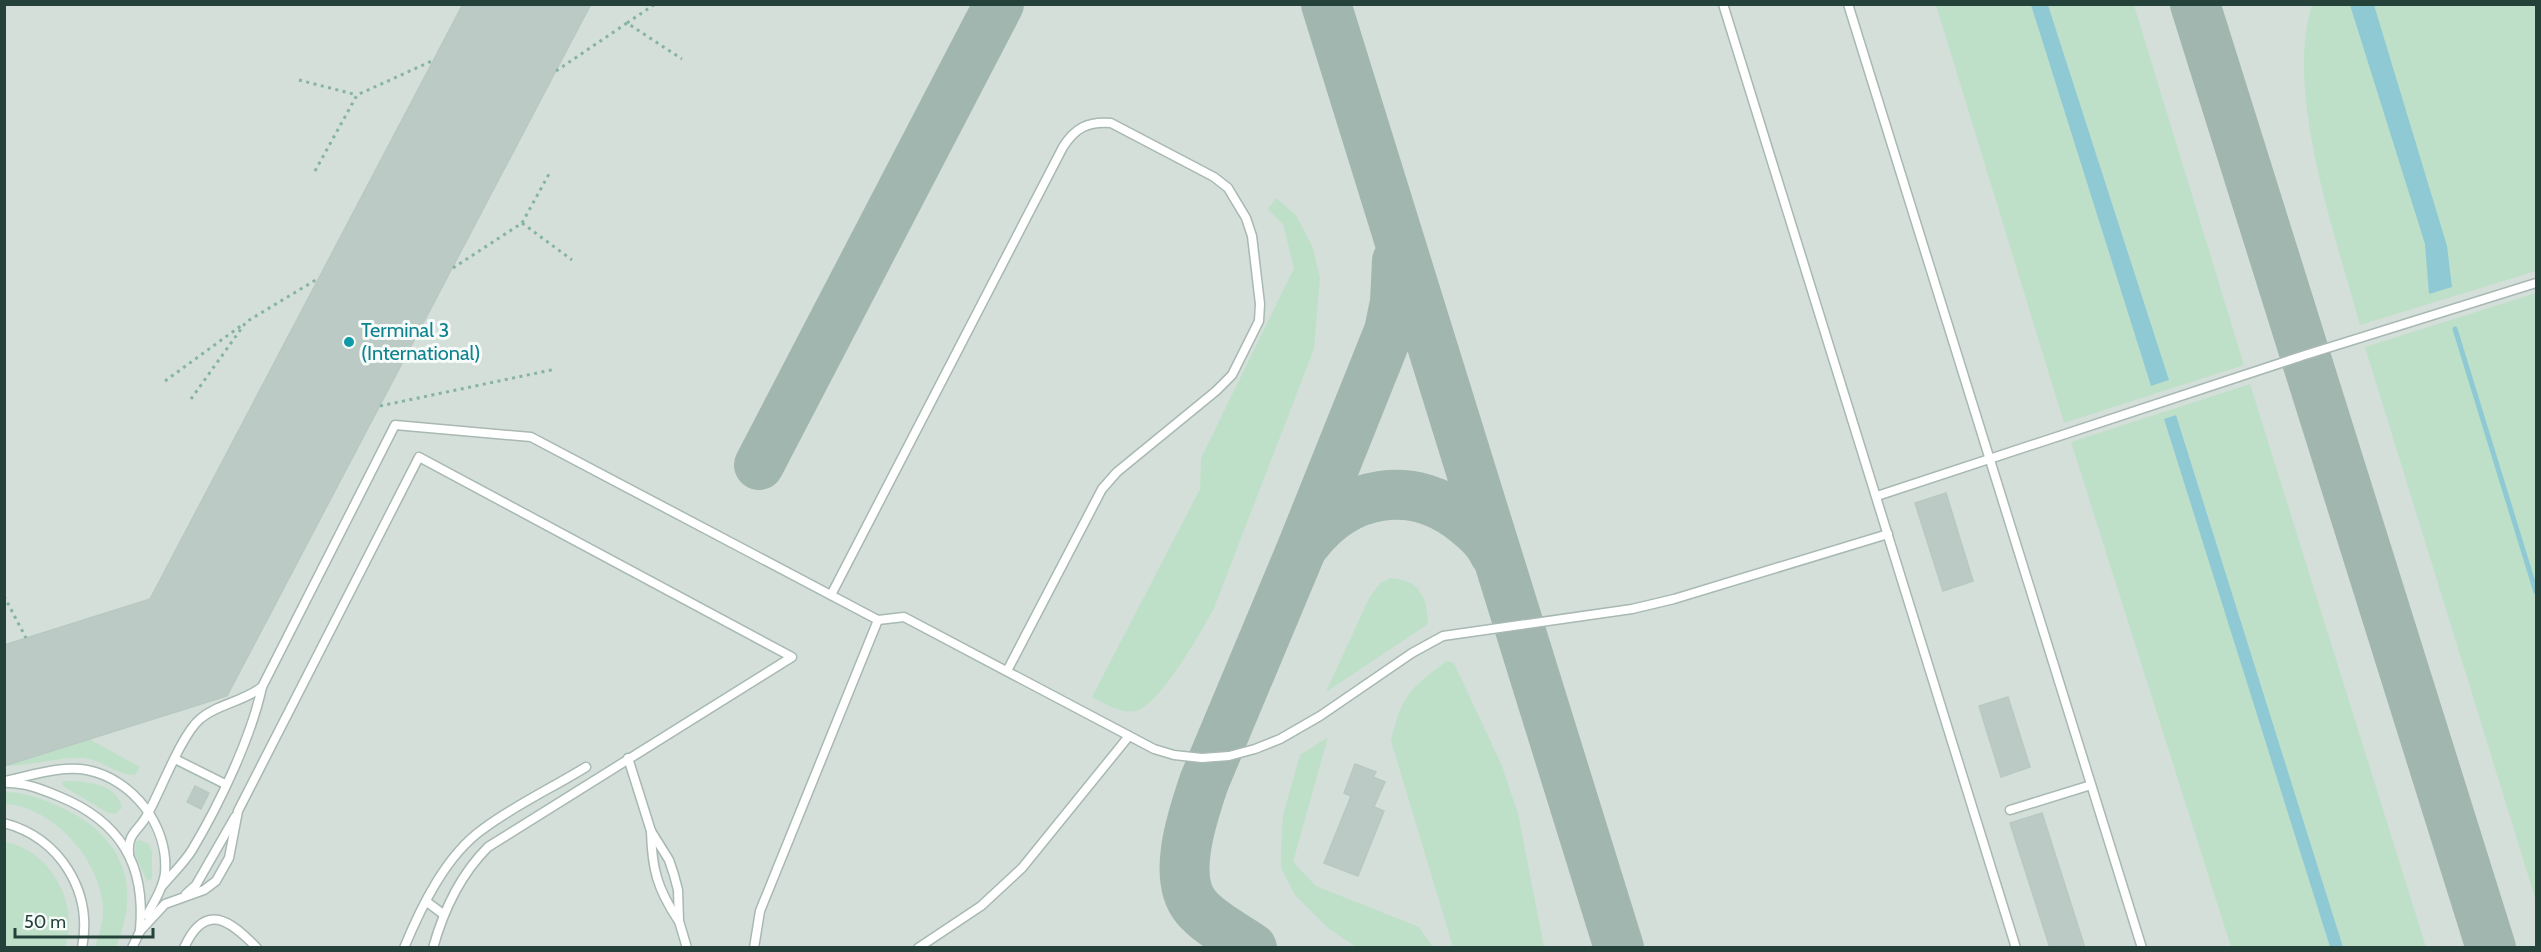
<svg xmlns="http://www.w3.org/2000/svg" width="2541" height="952" font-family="Cabin,sans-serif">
  <rect width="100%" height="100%" fill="#e6efeb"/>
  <!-- built -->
  <path fill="#d4dfda" d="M 5,5 L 2536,5 L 2536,947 L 5,948 Z"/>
  <!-- green -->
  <g fill="#bfe0c8">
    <path d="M 1936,5 L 2031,5 L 2151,386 L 2169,380 L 2048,5 L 2134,5 L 2244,365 L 2064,423 Z"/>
    <path d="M 2312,5 L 2536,5 L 2536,271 L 2360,325 C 2336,237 2284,92 2312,5 Z"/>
    <path d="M 1276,198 L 1296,215 L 1313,248 L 1320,278 L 1314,349 L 1214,608 C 1202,631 1160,705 1136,711 C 1121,714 1105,704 1092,697 L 1200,489 L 1201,458 L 1294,268 L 1283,224 L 1268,209 Z"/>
    <path d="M 2536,293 L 2536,901 L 2365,347 Z"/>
    <path d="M 2250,384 L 2426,947 L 2343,947 L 2176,415 L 2164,419 L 2330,947 L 2231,947 L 2071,442 Z"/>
    <path d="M 1391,578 C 1420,580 1427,597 1428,624 L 1326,692 L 1369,598 L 1380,583 Z"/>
    <path d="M 1447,661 L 1454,663 L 1502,766 L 1518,813 L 1544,947 L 1453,947 L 1391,741 C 1401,696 1410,688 1447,661 Z"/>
    <path d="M 1328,737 L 1293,862 L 1316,886 L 1419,927 L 1433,947 L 1356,947 L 1328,928 L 1295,895 L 1281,868 L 1281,849 L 1283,815 L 1300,755 Z"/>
    <path d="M 89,739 L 140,767 L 135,775 C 116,775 101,759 82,758 C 57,757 31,766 6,766 Z"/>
    <path d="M 62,781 C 83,781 117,782 122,808 L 115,814 L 108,813 L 63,786 Z"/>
    <path d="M 5,792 C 24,792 44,799 62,808 C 122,835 143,886 116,947 L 95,947 C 99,935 104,920 103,907 C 100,859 53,807 5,804 Z"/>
    <path d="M 140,840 L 149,844 L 152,851 L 152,879 L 147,881 L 135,855 L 136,842 Z"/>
    <path d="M 5,842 C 50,849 80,905 65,947 L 5,947 Z"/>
  </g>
  <!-- water -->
  <g fill="#8ec9d4">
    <path d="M 2031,5 L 2048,5 L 2169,380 L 2151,386 Z"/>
    <path d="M 2350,5 L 2374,5 L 2447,246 L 2452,287 L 2429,294 L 2425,244 Z"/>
    <path d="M 2176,415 L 2343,947 L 2330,947 L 2164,419 Z"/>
  </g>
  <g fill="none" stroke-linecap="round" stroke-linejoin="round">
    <!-- stream -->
    <path stroke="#8ec9d4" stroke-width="5" d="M 2455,329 L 2536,592"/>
    <!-- taxiway -->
    <g stroke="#a2b6b0" stroke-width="50">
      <path d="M 1326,4 L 1619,948"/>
      <path d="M 2195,4 L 2491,948"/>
      <path d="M 759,465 L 999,4"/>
      <path d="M 1306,543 C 1347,489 1414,478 1467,522 C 1477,530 1489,541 1494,553"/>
      <path d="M 1252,948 C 1234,935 1210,924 1196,907 C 1171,877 1193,815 1204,782 L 1302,548 L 1389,331 L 1395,302 L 1397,261"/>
    </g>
  </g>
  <!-- building -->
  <g fill="#bbcac4" stroke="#b8c9c2" stroke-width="1.5">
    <path d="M 463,4 L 591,4 L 227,696 L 4,766 L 4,645 L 150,599 Z"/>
    <path d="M 1946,493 L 1973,581 L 1943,591 L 1915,503 Z"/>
    <path d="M 2008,697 L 2030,767 L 2001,777 L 1979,706 Z"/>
    <path d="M 1355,764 L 1376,772 L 1373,777 L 1385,782 L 1374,807 L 1384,811 L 1358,876 L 1324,863 L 1351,796 L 1344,793 Z"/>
    <path d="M 195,786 L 209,793 L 201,809 L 187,802 Z"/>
    <path d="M 2042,813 L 2085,948 L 2050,948 L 2010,823 Z"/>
  </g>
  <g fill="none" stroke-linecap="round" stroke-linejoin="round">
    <defs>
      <g id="lane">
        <path d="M 1723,4 L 2016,948"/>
        <path d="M 1848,4 L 2142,948"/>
        <path d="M 1877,496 L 2305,355 L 2536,283"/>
        <path d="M 831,595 L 1063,147 C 1075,128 1088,121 1111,123 L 1214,177 L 1228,188 L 1246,218 L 1252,236 L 1260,304 L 1259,321 L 1232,375 L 1216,391 L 1117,472 L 1102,489 L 1007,671"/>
        <path d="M 628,758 L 651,831 L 669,860 L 674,875 L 678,890 L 679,921 L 687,948"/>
        <path d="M 175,759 L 225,784"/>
        <path d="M 4,781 C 30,776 61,765 87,770 C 133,779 169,826 165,873 C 163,888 154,902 147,915"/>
        <path d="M 8,783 C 26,783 41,789 58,796 C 120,821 146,864 140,930"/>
        <path d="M 2010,810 L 2091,785"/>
        <path d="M 4,823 C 60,838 93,891 82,948"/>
        <path d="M 651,831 C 652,869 657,888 678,920"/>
        <path d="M 129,853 C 127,834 138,831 146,817 C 160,793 181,735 200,719 C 217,704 243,702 262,687"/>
        <path d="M 162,886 C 172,874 184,863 192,850 C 219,805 251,738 262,687 L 395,425 L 531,437 L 878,620 L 904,617 L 1154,749 L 1174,755 L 1202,758 L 1229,756 L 1255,749 L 1280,739 L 1320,716 L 1412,653 L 1443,636 L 1632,609 L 1674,599 L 1888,534"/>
        <path d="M 186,894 L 196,885 L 235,817"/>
        <path d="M 427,902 L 443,914"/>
        <path d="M 140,931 L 165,904 L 204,890 L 216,881 L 229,858 L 238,811 L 419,457 L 792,657 L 488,847 C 461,874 443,912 433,948"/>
        <path d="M 132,948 L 142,927"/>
        <path d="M 184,948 C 205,901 230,920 257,948"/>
        <path d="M 404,948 C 421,907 446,855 483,829 C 515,805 552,788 586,767"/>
        <path d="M 754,948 L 760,911 L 878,620"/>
        <path d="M 918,948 L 981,906 L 1022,868 L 1129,736"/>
      </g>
    </defs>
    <!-- lane casing -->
    <use href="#lane" stroke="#a8b8b2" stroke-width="11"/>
    <!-- path -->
    <g stroke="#86b3a5" stroke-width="3" stroke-dasharray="3 4.5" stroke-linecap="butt">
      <path d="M 627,23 L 655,4"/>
      <path d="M 556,71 L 627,23 L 682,59"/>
      <path d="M 299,80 L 357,95"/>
      <path d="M 315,171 L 357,95 L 434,60"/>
      <path d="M 522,223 L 549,174"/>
      <path d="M 453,268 L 522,223 L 572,260"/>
      <path d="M 165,381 L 242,325"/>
      <path d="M 191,399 L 246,322 L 319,278"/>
      <path d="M 380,406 L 556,369"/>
      <path d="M 4,596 L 26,638"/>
    </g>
    <!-- lane -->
    <use href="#lane" stroke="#fff" stroke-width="8"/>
  </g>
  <!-- markers -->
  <circle fill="#0f9aa8" stroke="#f7fbf9" stroke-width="2" cx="349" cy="342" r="6"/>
  <g text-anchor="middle" stroke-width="6" stroke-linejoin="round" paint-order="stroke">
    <!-- culture labels -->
    <g font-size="20" fill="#0d838f" stroke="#f7fbf9" text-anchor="start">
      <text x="361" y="337">Terminal 3<tspan x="361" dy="23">(International)</tspan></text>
    </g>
  </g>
  <!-- border -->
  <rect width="2541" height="952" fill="none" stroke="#24423a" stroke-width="12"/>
  <!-- scale -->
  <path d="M15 928v9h138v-9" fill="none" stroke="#24423a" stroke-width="3"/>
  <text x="24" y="928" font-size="18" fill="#24423a" stroke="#f7fbf9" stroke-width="4.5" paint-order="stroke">50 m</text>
</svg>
